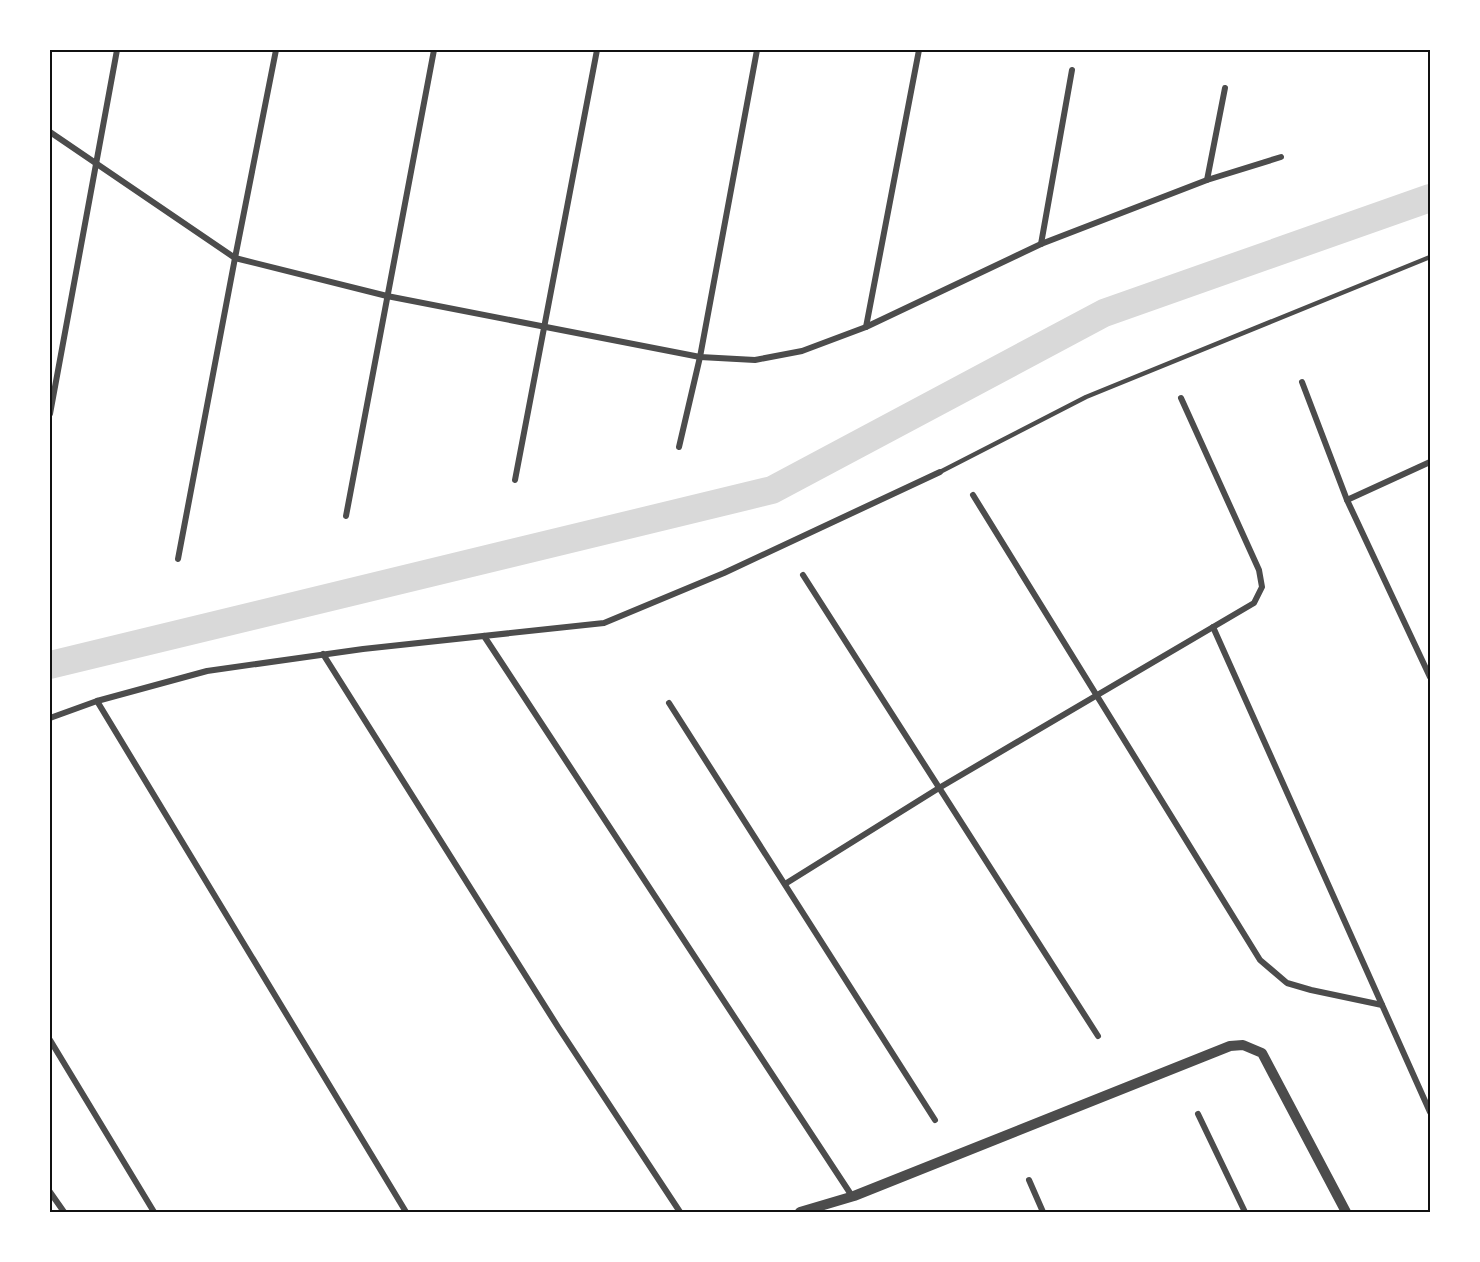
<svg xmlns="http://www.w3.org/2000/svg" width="1480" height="1262" font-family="Bitter,serif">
  <rect width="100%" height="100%" fill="#fff"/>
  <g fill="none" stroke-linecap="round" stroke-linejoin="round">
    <!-- canal -->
    <path stroke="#d9d9d9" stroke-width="28" d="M 50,665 L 772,490 L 1104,313 L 1430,198"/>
    <!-- service -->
    <path stroke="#4c4c4c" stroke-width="4.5" d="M 940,472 L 1086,397 L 1430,257"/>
    <!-- minor -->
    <g stroke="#4c4c4c" stroke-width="6">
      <path d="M 50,132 L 235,258 L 387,296 L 700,357 L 755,360 L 802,351 L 866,327 L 1041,244 L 1207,180 L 1281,157"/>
      <path d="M 1207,180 L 1225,88"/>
      <path d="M 1041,244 L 1072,70"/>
      <path d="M 866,327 L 919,50"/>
      <path d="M 1302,382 L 1347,500 L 1430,677"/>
      <path d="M 50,414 L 117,50"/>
      <path d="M 679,447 L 700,357 L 757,50"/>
      <path d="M 515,480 L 597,50"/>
      <path d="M 973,495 L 1260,960 L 1287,983 L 1311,990 L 1382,1005"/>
      <path d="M 1347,500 L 1430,462"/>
      <path d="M 346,516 L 434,50"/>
      <path d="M 178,559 L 235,258 L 276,50"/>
      <path d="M 803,575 L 1098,1036"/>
      <path d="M 1213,627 L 1430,1112"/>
      <path d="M 484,636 L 852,1196"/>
      <path d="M 323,654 L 558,1027 L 680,1212"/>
      <path d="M 97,701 L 406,1212"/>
      <path d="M 669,703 L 935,1120"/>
      <path d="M 50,718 L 97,701 L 207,671 L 363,649 L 604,623 L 724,573 L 940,472"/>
      <path d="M 785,884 L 939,788 L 1254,603 L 1262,587 L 1259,570 L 1181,398"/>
      <path d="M 50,1040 L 154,1212"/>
      <path d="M 1198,1114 L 1245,1212"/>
      <path d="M 1029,1180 L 1043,1212"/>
      <path d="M 50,1192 L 64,1212"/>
    </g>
    <!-- tertiary -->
    <path stroke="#4c4c4c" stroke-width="10" d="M 800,1212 L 854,1196 L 1230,1046 L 1243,1045 L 1262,1053 L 1346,1212"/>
  </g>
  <!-- border -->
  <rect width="1480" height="1262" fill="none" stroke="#ffffff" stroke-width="102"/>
  <rect x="51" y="51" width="1378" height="1160" fill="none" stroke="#111" stroke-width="2"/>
</svg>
